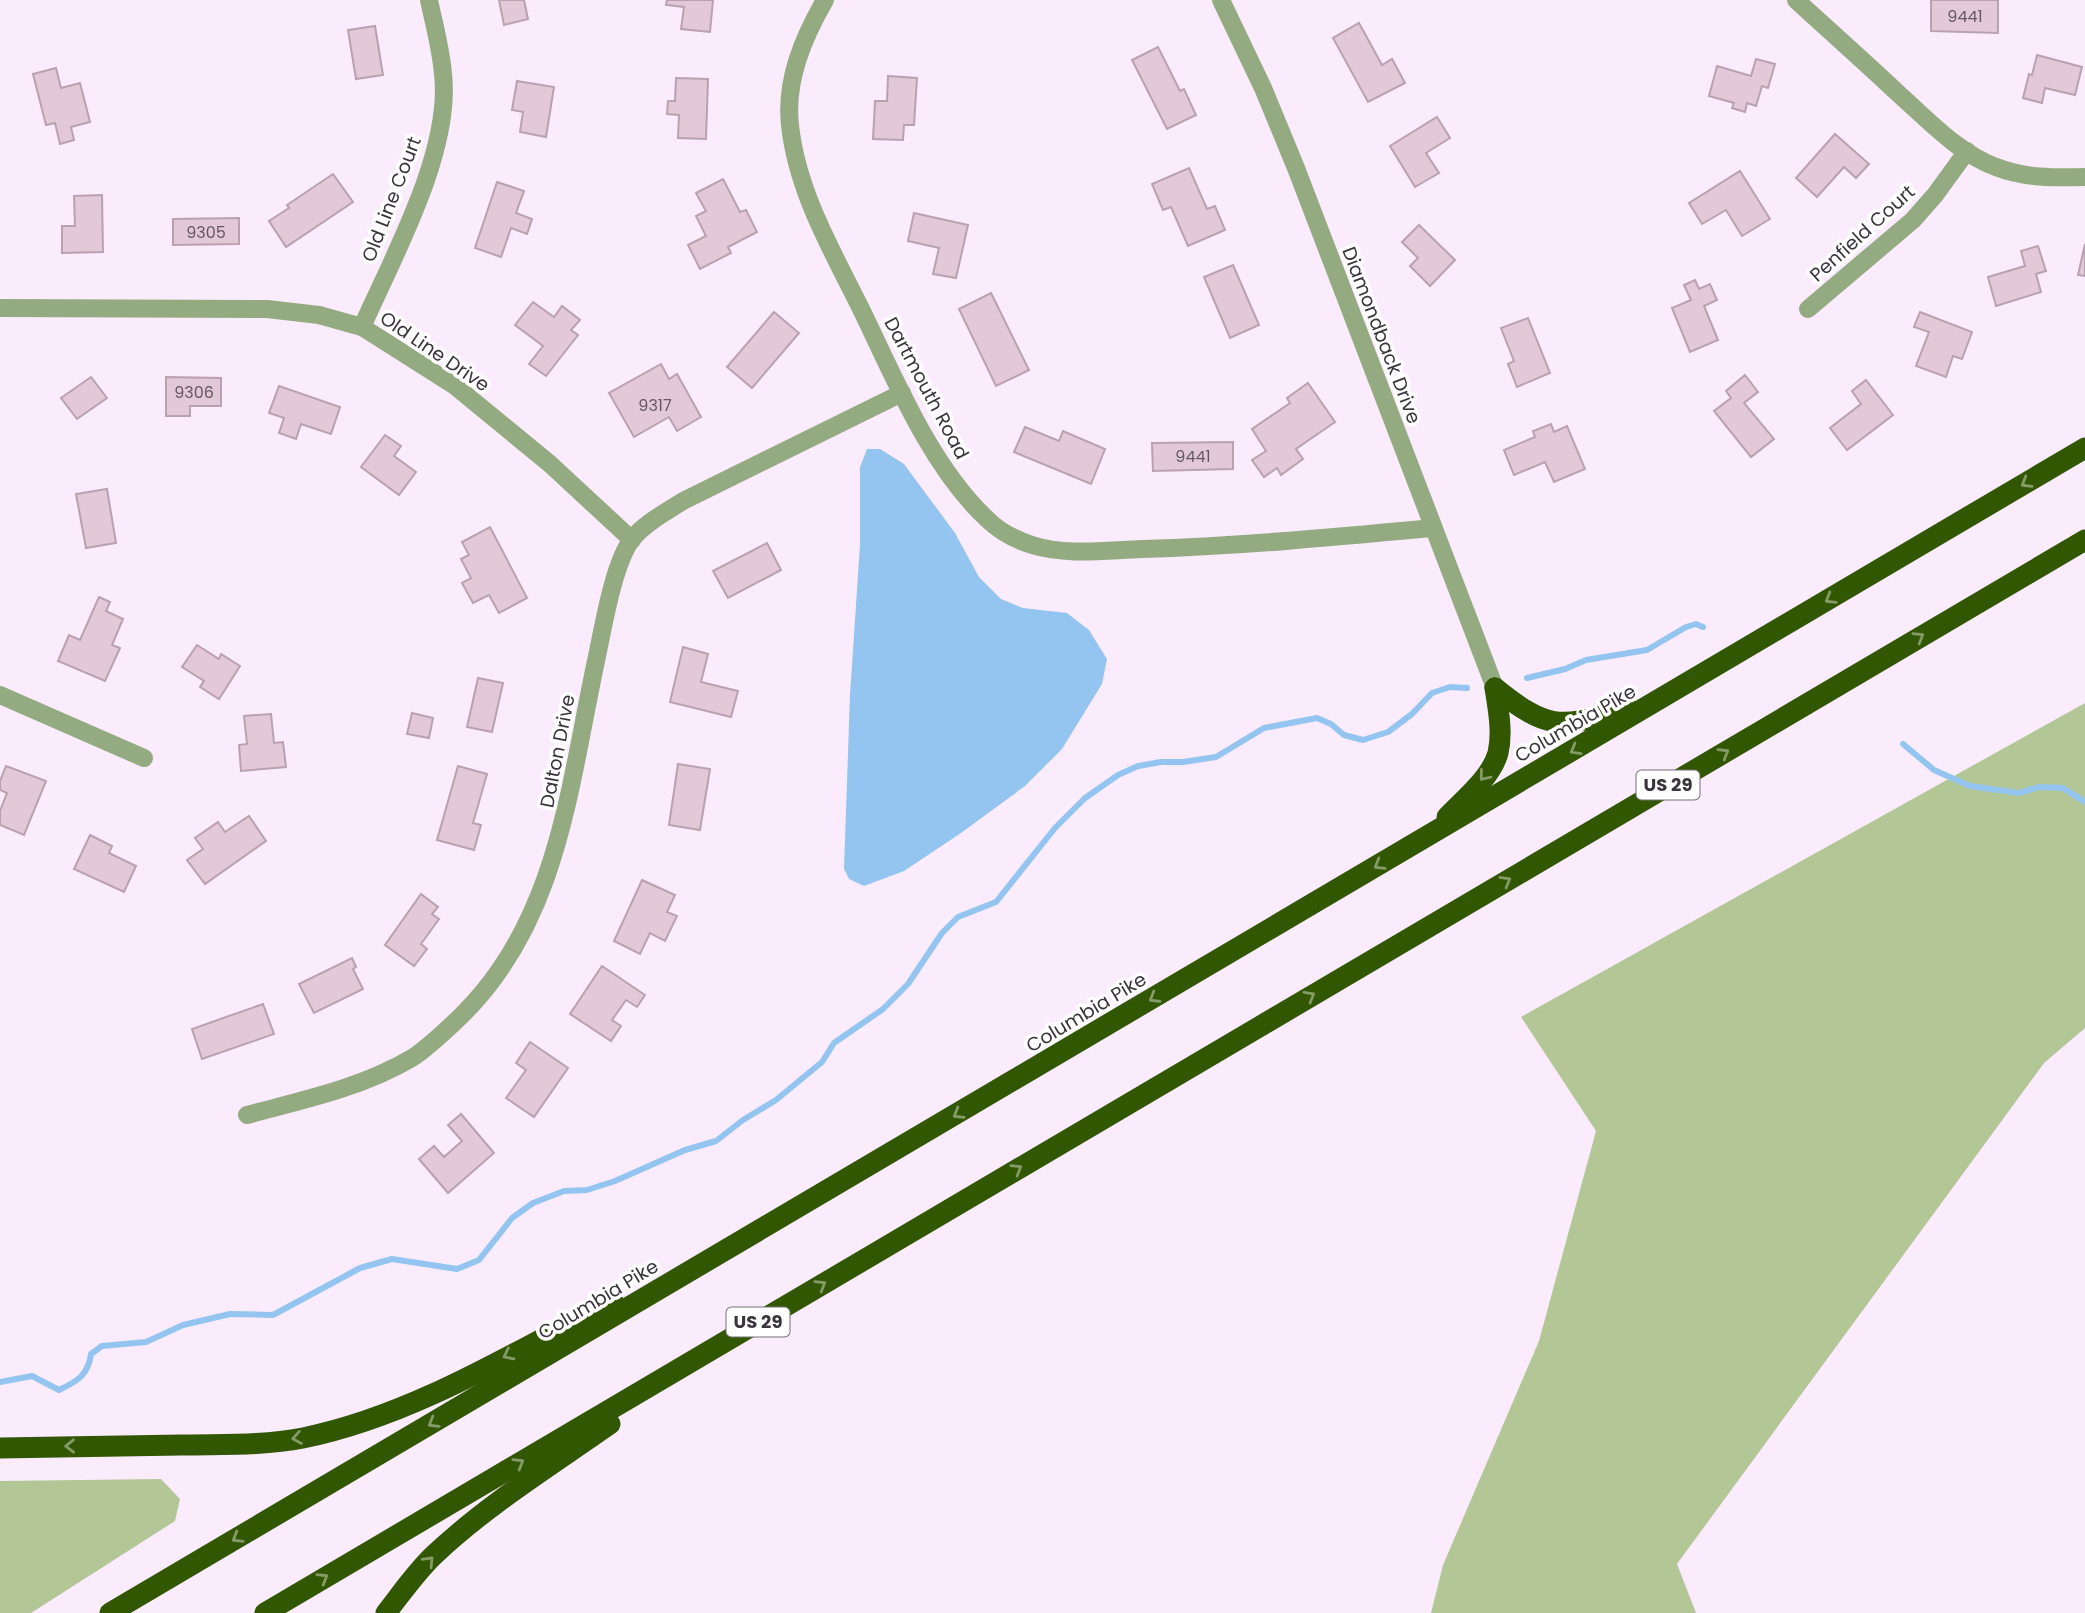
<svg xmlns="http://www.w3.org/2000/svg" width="2085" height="1613" font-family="Poppins,sans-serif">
  <rect width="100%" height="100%" fill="#faecfd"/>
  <!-- green -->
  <g fill="#b3c696">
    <path d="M 2085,703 L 2085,1028 L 2044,1063 L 1677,1564 L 1696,1613 L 1431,1613 L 1443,1565 L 1539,1341 L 1596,1131 L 1521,1017 Z"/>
    <path d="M 161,1479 L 180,1499 L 175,1521 L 31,1613 L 0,1613 L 0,1481 Z"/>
  </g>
  <!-- water -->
  <path fill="#93c5f0" d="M 867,449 L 880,449 L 904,464 L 955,533 L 979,577 L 1001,599 L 1023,608 L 1067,613 L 1089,630 L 1107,659 L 1102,684 L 1062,749 L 1025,786 L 961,833 L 904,871 L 864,886 L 849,879 L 844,869 L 850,695 L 860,545 L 860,467 Z"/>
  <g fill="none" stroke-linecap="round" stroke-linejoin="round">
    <!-- stream -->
    <g stroke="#93c5f0" stroke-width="6">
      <path d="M 1527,678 L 1565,669 L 1586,660 L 1647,650 L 1686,627 L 1696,624 L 1703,627"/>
      <path d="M 1903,744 L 1934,770 L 1970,786 L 2019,793 L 2039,787 L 2063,788 L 2085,802"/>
      <path d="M 0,1382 L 32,1376 L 59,1390 C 78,1381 88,1375 91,1354 L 102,1346 L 146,1342 L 183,1325 L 230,1314 L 273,1315 L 360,1268 L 392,1259 L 457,1269 L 479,1260 L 512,1218 L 533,1203 L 564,1191 L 587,1190 L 615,1181 L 685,1150 L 716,1141 L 743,1120 L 776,1100 L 822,1062 L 834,1043 L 883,1009 L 908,984 L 942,933 L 958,917 L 996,902 L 1055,828 L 1085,798 L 1118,775 L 1138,766 L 1161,762 L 1183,762 L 1216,757 L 1264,728 L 1317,718 L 1331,724 L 1344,735 L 1363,740 L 1388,732 L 1412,714 L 1432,693 L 1450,687 L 1467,688"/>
    </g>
  </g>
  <!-- building -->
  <g fill="#e3c9d7" stroke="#baa1af" stroke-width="2">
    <path d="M 499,0 L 524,0 L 528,19 L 504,25 Z"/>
    <path d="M 667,0 L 713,0 L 710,32 L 681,29 L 684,7 L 666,5 Z"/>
    <path d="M 1931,0 L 1998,0 L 1998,33 L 1931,31 Z"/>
    <path d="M 1359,23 L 1382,65 L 1392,59 L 1405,83 L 1368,102 L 1333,38 Z"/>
    <path d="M 375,26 L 383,75 L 356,79 L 348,30 Z"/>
    <path d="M 1158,47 L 1180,91 L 1184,89 L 1196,115 L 1167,129 L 1132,60 Z"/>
    <path d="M 2037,55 L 2082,67 L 2075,95 L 2045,88 L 2042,103 L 2023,98 L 2029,74 L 2032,75 Z"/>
    <path d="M 1756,59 L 1775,64 L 1768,88 L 1762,86 L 1756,106 L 1747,103 L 1745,112 L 1732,108 L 1734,103 L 1709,96 L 1717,66 L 1751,76 Z"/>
    <path d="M 56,68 L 61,88 L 80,83 L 90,122 L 71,127 L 74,140 L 60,144 L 55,123 L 46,125 L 33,74 Z"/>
    <path d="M 888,76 L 917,78 L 914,125 L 904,125 L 903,140 L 873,139 L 875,101 L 887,101 Z"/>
    <path d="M 676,78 L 708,79 L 706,139 L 678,138 L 679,115 L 667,114 L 668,101 L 675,101 Z"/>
    <path d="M 517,81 L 554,87 L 546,137 L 520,132 L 523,112 L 512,110 Z"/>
    <path d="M 1437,117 L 1450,138 L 1426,153 L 1439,173 L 1415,187 L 1390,146 Z"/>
    <path d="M 1835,134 L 1869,164 L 1856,178 L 1844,167 L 1817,197 L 1796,178 Z"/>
    <path d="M 1189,168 L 1207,209 L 1215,206 L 1225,230 L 1188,246 L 1171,207 L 1163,210 L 1152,184 Z"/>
    <path d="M 1740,171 L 1770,219 L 1742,236 L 1726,210 L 1702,224 L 1689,203 Z"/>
    <path d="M 333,174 L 353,202 L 286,247 L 269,221 L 289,208 L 287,205 Z"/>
    <path d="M 723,179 L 740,212 L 746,210 L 757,232 L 728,247 L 731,253 L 700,269 L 688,245 L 706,236 L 696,216 L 706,211 L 696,193 Z"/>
    <path d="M 497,182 L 524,191 L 516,213 L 532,219 L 527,234 L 511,228 L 501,257 L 475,248 Z"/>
    <path d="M 102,195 L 103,252 L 62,253 L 62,226 L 75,226 L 74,196 Z"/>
    <path d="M 914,213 L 968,225 L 956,278 L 933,274 L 939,248 L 908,241 Z"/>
    <path d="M 239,218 L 239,244 L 173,245 L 173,219 Z"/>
    <path d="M 1419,225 L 1455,260 L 1430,286 L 1410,266 L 1418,258 L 1402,242 Z"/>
    <path d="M 2085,244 L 2085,276 L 2078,275 Z"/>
    <path d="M 2038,246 L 2046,271 L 2036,274 L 2041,292 L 1996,306 L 1988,277 L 2025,266 L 2021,251 Z"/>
    <path d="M 1233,265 L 1259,325 L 1230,338 L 1204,277 Z"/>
    <path d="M 1695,280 L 1699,289 L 1710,284 L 1717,300 L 1704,306 L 1718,340 L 1690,352 L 1672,308 L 1691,300 L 1684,285 Z"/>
    <path d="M 991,293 L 1029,370 L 996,386 L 959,309 Z"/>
    <path d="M 533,302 L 554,317 L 562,306 L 580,320 L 571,330 L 578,335 L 546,376 L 529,364 L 543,346 L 515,325 Z"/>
    <path d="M 774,312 L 799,333 L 752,388 L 727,367 Z"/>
    <path d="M 1920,312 L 1972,332 L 1962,359 L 1953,356 L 1946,377 L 1916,366 L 1929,332 L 1914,327 Z"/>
    <path d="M 1528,318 L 1550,373 L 1517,387 L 1508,364 L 1514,361 L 1501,328 Z"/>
    <path d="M 661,364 L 669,379 L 677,374 L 701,417 L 677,431 L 669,417 L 634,437 L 609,393 Z"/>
    <path d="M 1745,375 L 1758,392 L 1744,403 L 1774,439 L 1751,457 L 1714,411 L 1731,398 L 1726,391 Z"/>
    <path d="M 91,377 L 107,398 L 77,419 L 61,398 Z"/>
    <path d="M 166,377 L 221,378 L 221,406 L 190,406 L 190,416 L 166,416 Z"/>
    <path d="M 1866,380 L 1893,415 L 1847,450 L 1830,428 L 1861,404 L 1852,391 Z"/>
    <path d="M 1308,383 L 1335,422 L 1296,449 L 1303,459 L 1281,475 L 1277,468 L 1264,477 L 1252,460 L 1266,451 L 1252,429 L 1290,403 L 1287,398 Z"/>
    <path d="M 279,386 L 340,407 L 331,434 L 301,424 L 296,439 L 279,433 L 284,418 L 269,413 Z"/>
    <path d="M 1551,424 L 1554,432 L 1567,426 L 1585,469 L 1554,482 L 1545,462 L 1514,475 L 1504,450 L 1535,437 L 1533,431 Z"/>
    <path d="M 1025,427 L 1059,441 L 1063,431 L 1105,449 L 1091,484 L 1014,452 Z"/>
    <path d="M 385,435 L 401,446 L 394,456 L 416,472 L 399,495 L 361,467 Z"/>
    <path d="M 1233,442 L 1233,469 L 1153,471 L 1152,443 Z"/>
    <path d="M 107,489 L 116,543 L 86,548 L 76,494 Z"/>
    <path d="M 490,527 L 527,598 L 499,613 L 489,595 L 473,603 L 462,583 L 471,578 L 461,559 L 469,555 L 462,542 Z"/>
    <path d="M 767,543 L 781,570 L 728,598 L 713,571 Z"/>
    <path d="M 99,597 L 110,602 L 106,611 L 123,619 L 112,645 L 120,648 L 105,681 L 58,661 L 69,635 L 80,640 Z"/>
    <path d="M 197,645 L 219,659 L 221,654 L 240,666 L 219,699 L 200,687 L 204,681 L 182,667 Z"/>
    <path d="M 683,647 L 708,654 L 701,682 L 738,691 L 731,717 L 670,702 Z"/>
    <path d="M 478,678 L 503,683 L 492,732 L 467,727 Z"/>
    <path d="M 412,713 L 433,718 L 429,738 L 407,734 Z"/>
    <path d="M 271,714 L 274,743 L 283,742 L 286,767 L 241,771 L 239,745 L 247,744 L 244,716 Z"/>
    <path d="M 678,764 L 710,769 L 700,830 L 669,825 Z"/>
    <path d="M 6,766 L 46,781 L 24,835 L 0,825 L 0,811 L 7,793 L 0,790 L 0,781 Z"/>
    <path d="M 458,766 L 487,774 L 473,823 L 481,825 L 474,850 L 437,840 Z"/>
    <path d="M 249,816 L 266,841 L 205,884 L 187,860 L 203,849 L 195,838 L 218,822 L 225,832 Z"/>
    <path d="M 90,835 L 112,846 L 109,853 L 136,866 L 124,892 L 74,869 Z"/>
    <path d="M 642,880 L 675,895 L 667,912 L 677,916 L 665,941 L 650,933 L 640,954 L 614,941 Z"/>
    <path d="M 421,894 L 438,907 L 432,914 L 439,919 L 421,944 L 427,949 L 414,966 L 385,945 Z"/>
    <path d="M 352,958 L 356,967 L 353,969 L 363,989 L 314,1013 L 299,984 Z"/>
    <path d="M 602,966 L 645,995 L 637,1007 L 626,1000 L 612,1020 L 621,1026 L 611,1041 L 570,1014 Z"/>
    <path d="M 263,1004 L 274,1034 L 202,1059 L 192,1029 Z"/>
    <path d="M 530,1042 L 568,1068 L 534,1117 L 506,1098 L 526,1070 L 516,1063 Z"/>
    <path d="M 461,1114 L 494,1153 L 448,1193 L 419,1159 L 434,1146 L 444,1157 L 462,1141 L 448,1125 Z"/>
  </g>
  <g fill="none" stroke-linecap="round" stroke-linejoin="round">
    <!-- minor -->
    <g stroke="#94ab82" stroke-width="18">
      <path d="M 825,0 C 803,38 785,81 790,125 C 797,192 833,252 862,311 C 895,379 931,467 987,519 C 999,531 1016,540 1032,545 C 1067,556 1107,550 1143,549 C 1240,546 1336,537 1433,528"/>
      <path d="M 1221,0 L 1263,88 L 1296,168 L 1495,688"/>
      <path d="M 1796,0 C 1831,32 1867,64 1902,97 C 1930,122 1960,154 1996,167 C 2024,178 2055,178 2085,177"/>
      <path d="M 0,308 L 267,309 L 319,315 L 362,327 L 455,386 L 550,464 L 632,540"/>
      <path d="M 1808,309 L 1913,220 L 1935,195 L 1967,151"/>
      <path d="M 362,327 C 393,257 452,151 443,74 C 441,49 434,24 429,0"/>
      <path d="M 0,695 L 144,758"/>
      <path d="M 247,1115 C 303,1100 361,1088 412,1058 C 429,1047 445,1031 460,1017 C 558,922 569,787 596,661 C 603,629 613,564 632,539 C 645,523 666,512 683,501 L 902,393"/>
    </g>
    <!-- highway -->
    <g stroke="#325703" stroke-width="21">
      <path d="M 1495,688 C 1552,734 1562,726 1629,709"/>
      <path d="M 1447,817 C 1464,799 1491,778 1498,753 C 1503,732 1498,708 1495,688"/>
      <path d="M 0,1448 C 60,1447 121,1446 181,1445 C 222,1444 262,1446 303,1438 C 412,1416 515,1352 613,1301"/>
      <path d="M 110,1613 L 2085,448"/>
      <path d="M 265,1613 L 2085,540"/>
      <path d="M 386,1613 C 401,1594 416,1572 434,1555 C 487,1505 550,1466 610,1424"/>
    </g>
  </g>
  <!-- one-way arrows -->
  <defs><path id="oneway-chevron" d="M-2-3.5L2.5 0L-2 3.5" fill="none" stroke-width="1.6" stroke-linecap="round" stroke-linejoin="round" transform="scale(1.75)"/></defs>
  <g stroke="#849a67">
    <use href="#oneway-chevron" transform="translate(2026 483) rotate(149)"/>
    <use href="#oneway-chevron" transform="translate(1830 599) rotate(149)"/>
    <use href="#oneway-chevron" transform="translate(1919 637) rotate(-31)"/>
    <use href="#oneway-chevron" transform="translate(1575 750) rotate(150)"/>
    <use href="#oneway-chevron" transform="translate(1724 753) rotate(-31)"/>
    <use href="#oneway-chevron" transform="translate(1484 776) rotate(129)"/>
    <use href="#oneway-chevron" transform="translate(1379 865) rotate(149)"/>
    <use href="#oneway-chevron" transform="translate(1506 881) rotate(-30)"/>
    <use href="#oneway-chevron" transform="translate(1310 996) rotate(-30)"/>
    <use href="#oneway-chevron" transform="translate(1154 998) rotate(149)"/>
    <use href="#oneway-chevron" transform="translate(958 1114) rotate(149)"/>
    <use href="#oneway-chevron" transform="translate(1017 1169) rotate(-31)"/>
    <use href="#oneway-chevron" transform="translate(821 1285) rotate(-31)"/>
    <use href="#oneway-chevron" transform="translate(508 1355) rotate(153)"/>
    <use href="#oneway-chevron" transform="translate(433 1423) rotate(149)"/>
    <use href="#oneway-chevron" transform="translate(297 1438) rotate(170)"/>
    <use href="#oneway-chevron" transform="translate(70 1446) rotate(179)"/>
    <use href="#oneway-chevron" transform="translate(519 1463) rotate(-31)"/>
    <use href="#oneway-chevron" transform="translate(237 1538) rotate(149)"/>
    <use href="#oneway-chevron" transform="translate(429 1561) rotate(-47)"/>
    <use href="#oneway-chevron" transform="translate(323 1578) rotate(-31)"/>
  </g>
  <g text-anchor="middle" stroke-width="7" stroke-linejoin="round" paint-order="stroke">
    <!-- number labels -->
    <g font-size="16" fill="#645963">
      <text x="1965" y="22">9441</text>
      <text x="206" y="238">9305</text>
      <text x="194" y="398">9306</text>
      <text x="655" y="411">9317</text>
      <text x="1193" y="462">9441</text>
    </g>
    <!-- shield labels -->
    <g fill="#fefefe" stroke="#757176" stroke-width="2">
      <rect x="1636.5" y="770.5" width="63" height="29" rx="5"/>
      <rect x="726.5" y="1307.5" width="63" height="29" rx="5"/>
    </g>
    <g font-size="18" font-weight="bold" fill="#3a343c">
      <text x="1668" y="791">US 29</text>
      <text x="758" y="1328">US 29</text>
    </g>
    <!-- street labels -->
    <g font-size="19" fill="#3a343c" stroke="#fefefe">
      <text transform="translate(391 199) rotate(-69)" y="7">Old Line Court</text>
      <text transform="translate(1862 233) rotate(-42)" y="7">Penfield Court</text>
      <text transform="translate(1382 335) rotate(69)" y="7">Diamondback Drive</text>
      <text transform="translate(435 351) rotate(34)" y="7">Old Line Drive</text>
      <text transform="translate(927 388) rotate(62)" y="7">Dartmouth Road</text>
      <text transform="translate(1575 723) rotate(-30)" y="7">Columbia Pike</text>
      <text transform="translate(557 751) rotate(-79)" y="7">Dalton Drive</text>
      <text transform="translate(1086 1012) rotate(-31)" y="7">Columbia Pike</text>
      <text transform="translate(598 1299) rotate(-31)" y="7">Columbia Pike</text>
    </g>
  </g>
</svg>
